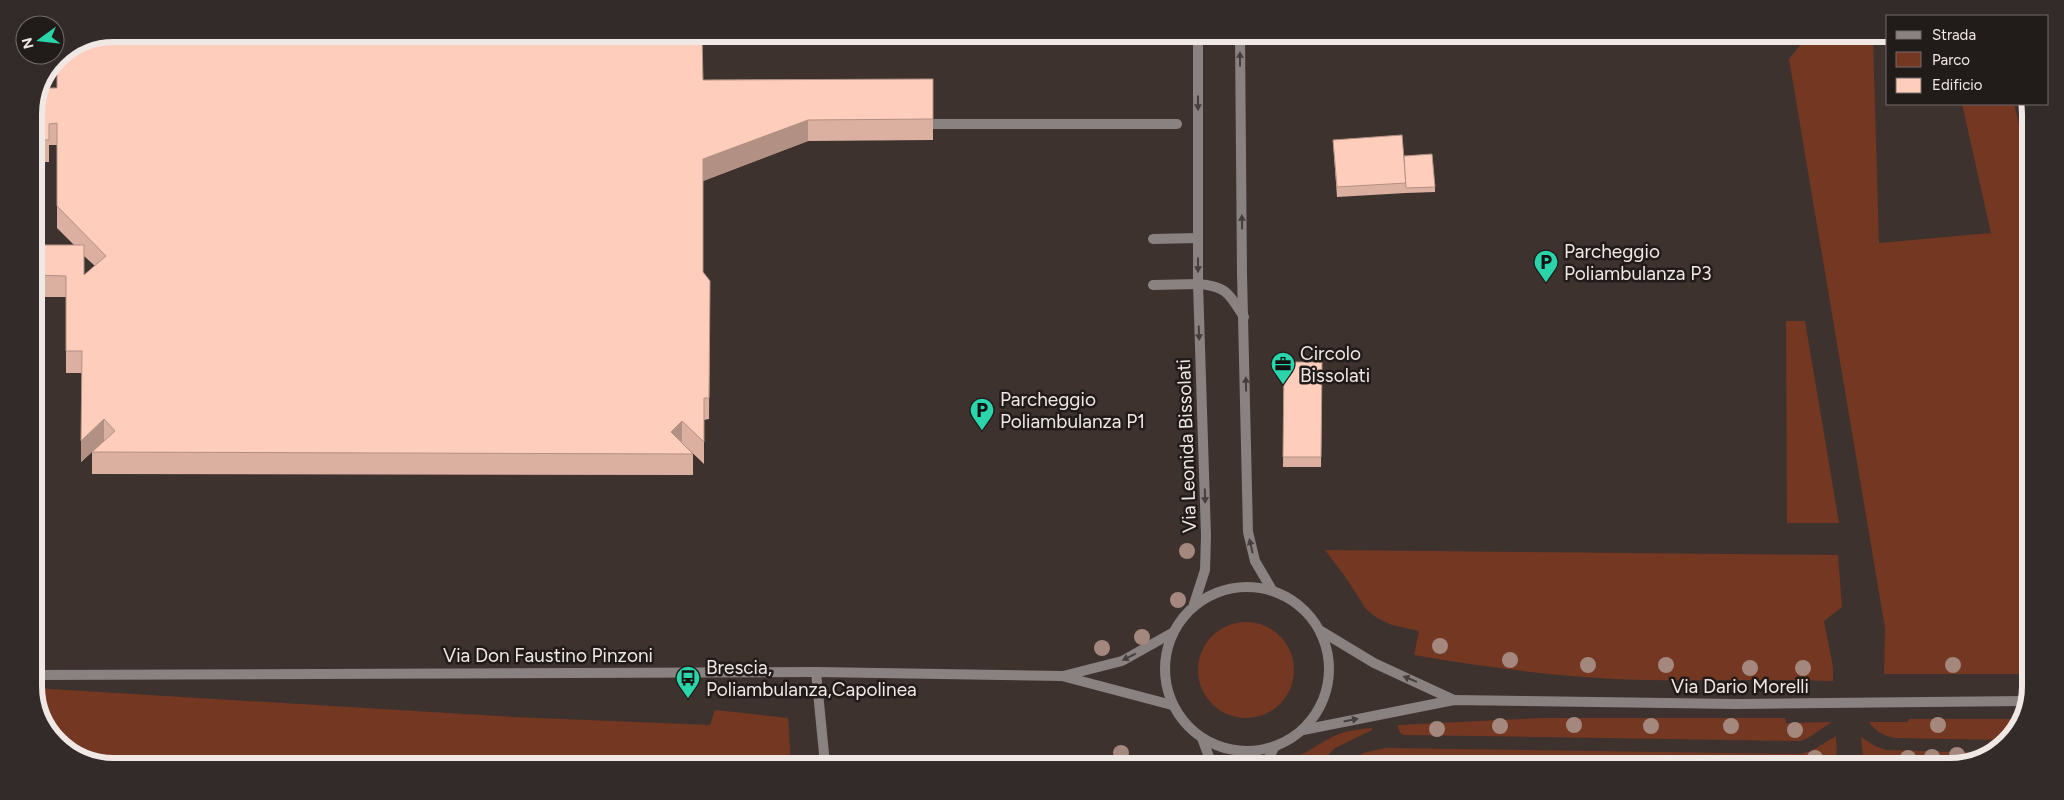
<svg xmlns="http://www.w3.org/2000/svg" width="2064" height="800" font-family="Figtree,sans-serif">
  <rect width="100%" height="100%" fill="#3e322e"/>
  <!-- green -->
  <g fill="#743722">
    <path d="M 1806,38 L 1873,38 L 1879,243 L 1991,233 L 1962,104 L 2014,104 L 2030,168 L 2026,674 L 1884,674 L 1885,628 L 1789,59 Z"/>
    <path d="M 1786,321 L 1805,321 L 1839,523 L 1787,523 Z"/>
    <path d="M 1325,550 L 1838,555 L 1842,607 L 1824,621 L 1833,667 L 1833,681 C 1770,679 1707,681 1644,680 C 1566,678 1490,668 1414,655 L 1419,631 L 1392,625 L 1377,618 L 1366,609 L 1346,578 Z"/>
    <circle cx="1246" cy="670" r="48"/>
    <path d="M 34,688 L 513,717 L 710,725 L 715,710 L 788,718 L 791,764 L 88,762 L 50,735 Z"/>
    <path d="M 1542,718 L 1785,718 L 1786,723 L 1832,722 L 1808,738 L 1800,741 L 1404,735 C 1400,734 1398,730 1398,725 Z"/>
    <path d="M 1909,719 L 2021,719 L 2004,740 L 1896,738 C 1884,736 1876,732 1869,722 L 1908,722 Z"/>
    <path d="M 1372,728 L 1372,730 L 1335,748 L 1318,765 L 1286,765 C 1293,758 1301,755 1310,750 C 1336,734 1340,731 1372,728 Z"/>
    <path d="M 1836,736 L 1837,761 L 1802,764 L 1801,766 L 1691,766 L 1691,758 L 1640,762 L 1640,766 L 1629,765 L 1629,763 L 1602,765 L 1344,765 L 1363,753 L 1385,748 L 1800,754 L 1811,751 Z"/>
    <path d="M 1861,737 L 1875,746 L 1886,750 L 1993,753 L 1983,756 L 1875,766 L 1874,758 L 1863,758 Z"/>
  </g>
  <g fill="none" stroke-linecap="round" stroke-linejoin="round">
    <!-- service -->
    <g stroke="#898280" stroke-width="10">
      <path d="M 1153,239 L 1198,238"/>
      <path d="M 1153,285 L 1198,284"/>
    </g>
    <!-- pedestrian -->
    <path stroke="#898280" stroke-width="10" d="M 933,124 L 1177,124"/>
    <!-- minor -->
    <g stroke="#898280" stroke-width="10">
      <path d="M 1240,36 L 1242,274 L 1248,532 L 1255,561 L 1272,590"/>
      <path d="M 1198,284 C 1227,286 1229,294 1244,317"/>
      <path d="M 1194,604 L 1205,570 L 1206,536 L 1198,284 L 1198,36"/>
      <path d="M 816,672 L 825,764"/>
      <path d="M 34,675 L 816,672 L 1062,676 L 1172,705"/>
      <path d="M 1063,676 L 1122,661 L 1172,633"/>
      <path d="M 1202,738 L 1212,765"/>
      <path d="M 1265,765 L 1275,746"/>
    </g>
    <!-- tertiary -->
    <g stroke="#898280" stroke-width="10">
      <circle cx="1247" cy="669" r="82"/>
      <path d="M 1321,631 L 1374,663 L 1454,700"/>
      <path d="M 1303,730 L 1454,700 L 1737,704 L 2026,701"/>
    </g>
  </g>
  <!-- trees -->
  <g fill="#a4877d">
    <circle cx="1187" cy="551" r="8"/>
    <circle cx="1178" cy="600" r="8"/>
    <circle cx="1142" cy="637" r="8"/>
    <circle cx="1440" cy="646" r="8"/>
    <circle cx="1102" cy="648" r="8"/>
    <circle cx="1510" cy="660" r="8"/>
    <circle cx="1588" cy="665" r="8"/>
    <circle cx="1666" cy="665" r="8"/>
    <circle cx="1953" cy="665" r="8"/>
    <circle cx="1750" cy="668" r="8"/>
    <circle cx="1803" cy="668" r="8"/>
    <circle cx="1574" cy="725" r="8"/>
    <circle cx="1938" cy="725" r="8"/>
    <circle cx="1500" cy="726" r="8"/>
    <circle cx="1651" cy="726" r="8"/>
    <circle cx="1731" cy="726" r="8"/>
    <circle cx="1437" cy="729" r="8"/>
    <circle cx="1795" cy="730" r="8"/>
    <circle cx="1121" cy="753" r="8"/>
    <circle cx="1957" cy="755" r="8"/>
    <circle cx="1932" cy="757" r="8"/>
    <circle cx="1815" cy="758" r="8"/>
    <circle cx="1908" cy="758" r="8"/>
  </g>
  <!-- wall -->
  <g fill="#dbb0a1" fill-rule="evenodd">
    <path d="M 933,79 L 933,140 L 808,141 L 703,181 L 703,272 L 710,281 L 709,419 L 704,420 L 704,464 L 682,443 L 693,454 L 693,475 L 92,474 L 92,452 L 104,441 L 81,462 L 82,373 L 66,373 L 66,297 L 34,297 L 34,245 L 74,245 L 57,228 L 57,145 L 49,145 L 49,162 L 34,162 L 34,109 L 49,88 L 703,80 ZM 84,256 L 95,266 L 84,275 Z"/>
    <path d="M 1333,140 L 1404,156 L 1435,187 L 1435,192 L 1406,193 L 1337,197 Z"/>
    <path d="M 34,335 L 44,335 L 43,373 L 34,373 Z"/>
    <path d="M 1284,362 L 1322,362 L 1321,467 L 1283,467 Z"/>
  </g>
  <!-- shaded-wall -->
  <g fill="#b29083">
    <path d="M 808,120 L 808,141 L 703,181 L 703,159 Z"/>
    <path d="M 104,419 L 104,441 L 81,462 L 81,441 Z"/>
    <path d="M 682,421 L 682,442 L 671,432 Z"/>
  </g>
  <!-- building -->
  <g fill="#ffcdbb" stroke="#b29083">
    <path d="M 114,34 L 702,35 L 703,80 L 933,79 L 933,119 L 808,120 L 703,159 L 703,272 L 710,281 L 709,398 L 704,398 L 704,442 L 682,421 L 671,432 L 693,454 L 92,452 L 115,431 L 104,419 L 81,441 L 82,351 L 66,351 L 66,276 L 34,275 L 34,245 L 84,245 L 84,275 L 106,256 L 57,206 L 57,123 L 49,124 L 49,140 L 34,140 L 34,109 L 49,76 L 49,88 L 57,88 L 57,57 Z"/>
    <path d="M 1402,135 L 1406,183 L 1337,187 L 1333,140 Z"/>
    <path d="M 1432,154 L 1435,187 L 1406,188 L 1404,156 Z"/>
    <path d="M 34,335 L 44,335 L 43,351 L 34,351 Z"/>
    <path d="M 1284,362 L 1322,362 L 1321,457 L 1283,457 Z"/>
  </g>
  <!-- one-way arrows -->
  <defs><path id="oneway-solid" d="M-6-.8H1V-3.2L6.5 0L1 3.2V.8H-6Z" transform="scale(1.25)"/></defs>
  <g fill="#453f3d">
    <use href="#oneway-solid" transform="translate(1240 59) rotate(-90)"/>
    <use href="#oneway-solid" transform="translate(1198 103) rotate(90)"/>
    <use href="#oneway-solid" transform="translate(1242 222) rotate(-91)"/>
    <use href="#oneway-solid" transform="translate(1198 265) rotate(90)"/>
    <use href="#oneway-solid" transform="translate(1199 333) rotate(88)"/>
    <use href="#oneway-solid" transform="translate(1246 384) rotate(-91)"/>
    <use href="#oneway-solid" transform="translate(1205 496) rotate(88)"/>
    <use href="#oneway-solid" transform="translate(1251 546) rotate(-103)"/>
    <use href="#oneway-solid" transform="translate(1129 657) rotate(154)"/>
    <use href="#oneway-solid" transform="translate(1410 679) rotate(-158)"/>
    <use href="#oneway-solid" transform="translate(1351 720) rotate(-11)"/>
  </g>
  <!-- icons -->
  <defs>
    <symbol id="parking-pin" viewBox="-11 -11 22 30"><path d="M0 17L-7.5 6A9.5 9.5 0 1 1 7.5 6Z" fill="#2ad5ac" stroke="#211b19"/><path d="M-3.5-5.5H1a3.5 3.5 0 0 1 0 7H-1V5.5H-3.5ZM-1-3.4V-.6H.8a1.4 1.4 0 0 0 0-2.8Z" fill="#111"/></symbol>
    <symbol id="office-pin" viewBox="-11 -11 22 30"><path d="M0 17L-7.5 6A9.5 9.5 0 1 1 7.5 6Z" fill="#2ad5ac" stroke="#211b19"/><path d="M-6-3h4V-5.5h4V-3h4V5H-6ZM-1-4.5V-3h2v-1.5ZM-6 0V1H6V0Z" fill="#111"/></symbol>
    <symbol id="bus-pin" viewBox="-11 -11 22 30"><path d="M0 17L-7.5 6A9.5 9.5 0 1 1 7.5 6Z" fill="#2ad5ac" stroke="#211b19"/><path d="M-5-6H5V4H4V6H2V4H-2V6H-4V4H-5ZM-3.5-4V0h7V-4ZM-3.5 1.2v1.5H-2V1.2ZM2 1.2v1.5H3.5V1.2Z" fill="#111"/></symbol>
  </defs>
  <g fill-rule="evenodd">
    <use href="#parking-pin" x="1532" y="248" width="28" height="38"/>
    <use href="#office-pin" x="1269" y="350" width="28" height="38"/>
    <use href="#parking-pin" x="968" y="396" width="28" height="38"/>
    <use href="#bus-pin" x="674" y="664" width="28" height="38"/>
  </g>
  <g text-anchor="middle" stroke-width="5" stroke-linejoin="round" paint-order="stroke">
    <!-- poi labels -->
    <g font-size="19" fill="#f0e8e5" stroke="#211b19" text-anchor="start">
      <text x="1564" y="258">Parcheggio<tspan x="1564" dy="22">Poliambulanza P3</tspan></text>
      <text x="1300" y="360">Circolo<tspan x="1300" dy="22">Bissolati</tspan></text>
      <text x="1000" y="406">Parcheggio<tspan x="1000" dy="22">Poliambulanza P1</tspan></text>
      <text x="706" y="674">Brescia,<tspan x="706" dy="22">Poliambulanza,Capolinea</tspan></text>
    </g>
    <!-- street labels -->
    <g font-size="19" fill="#f0e8e5" stroke="#211b19">
      <text transform="translate(1186 446) rotate(-92)" y="7">Via Leonida Bissolati</text>
      <text x="548" y="662">Via Don Faustino Pinzoni</text>
      <text x="1740" y="693">Via Dario Morelli</text>
    </g>
  </g>
  <!-- crop -->
  <path d="M0 0H2064V800H0ZM114 42H1950A72 72 0 0 1 2022 114V686A72 72 0 0 1 1950 758H114A72 72 0 0 1 42 686V114A72 72 0 0 1 114 42Z" fill="#322b29" fill-rule="evenodd"/>
  <path fill="none" stroke="#f0e8e5" stroke-width="6" d="M114 42H1950A72 72 0 0 1 2022 114V686A72 72 0 0 1 1950 758H114A72 72 0 0 1 42 686V114A72 72 0 0 1 114 42Z"/>
  <!-- legend -->
  <rect x="1886" y="15" width="162" height="90" fill="#211b19" stroke="#746d6b"/>
  <rect x="1896" y="31" width="25" height="8" fill="#898280" stroke="#746d6b"/>
  <text x="1932" y="40" font-size="15" fill="#f0e8e5">Strada</text>
  <rect x="1896" y="52" width="25" height="15" fill="#743722" stroke="#746d6b"/>
  <text x="1932" y="65" font-size="15" fill="#f0e8e5">Parco</text>
  <rect x="1896" y="78" width="25" height="15" fill="#ffcdbb" stroke="#746d6b"/>
  <text x="1932" y="90" font-size="15" fill="#f0e8e5">Edificio</text>
  <!-- north arrow -->
  <g transform="translate(40 40) rotate(255)"><circle r="24" fill="#211b19" stroke="#746d6b"/>
  <path d="M0-4L9 19L0 12L-9 19Z" fill="#2ad5ac"/>
  <text y="-8" font-size="14" font-weight="bold" text-anchor="middle" fill="#f0e8e5">N</text>
  </g>
</svg>
